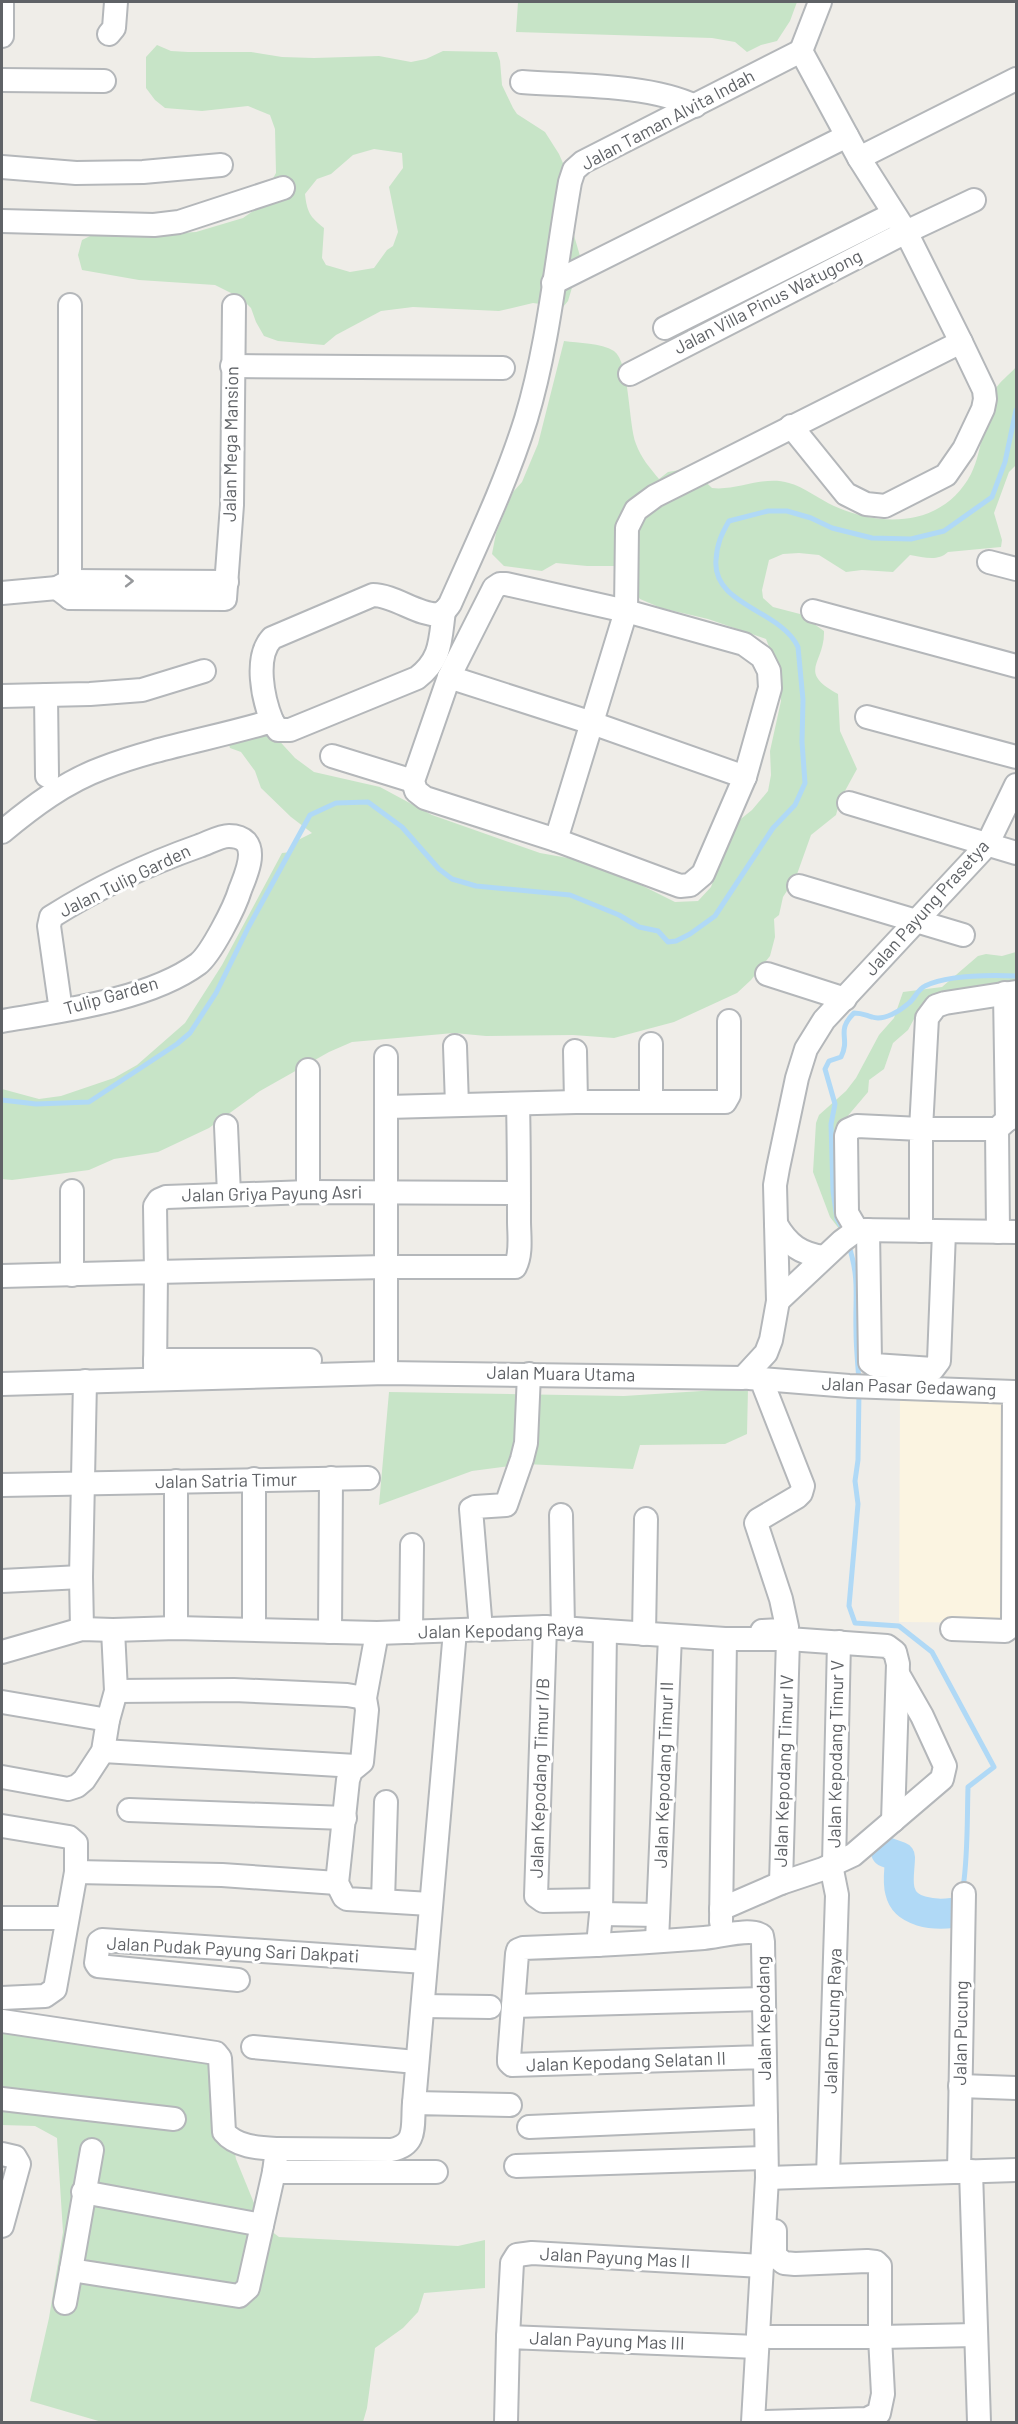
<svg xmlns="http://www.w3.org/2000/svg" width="1018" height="2424" font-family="Barlow,sans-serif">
  <rect width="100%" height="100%" fill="#efede8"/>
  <!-- commercial -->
  <path fill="#fbf4e1" d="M 900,1397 L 1012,1398 L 1010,1623 L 899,1622 Z"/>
  <!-- green -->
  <g fill="#c7e4c7" fill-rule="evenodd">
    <path d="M 518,2 L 797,2 L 790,21 L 777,41 L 761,45 L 747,52 L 735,42 L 712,38 L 516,32 Z"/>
    <path d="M 157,45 L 171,51 L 188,52 L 251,52 L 282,57 L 314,58 L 379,56 L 411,62 L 426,59 L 443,51 L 497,52 L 500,61 L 502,85 L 513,108 L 517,114 L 545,132 L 559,154 L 579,200 L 573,232 L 580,256 L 579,264 L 568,301 L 563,307 L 533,303 L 499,311 L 413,307 L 381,311 L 336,335 L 324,345 L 278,341 L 264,336 L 256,322 L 251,308 L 241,298 L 215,285 L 139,280 L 82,270 L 78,255 L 82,240 L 96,233 L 146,235 L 196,232 L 243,218 L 256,209 L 276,173 L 275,129 L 270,115 L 248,106 L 202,111 L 165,108 L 155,100 L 146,88 L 146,57 ZM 374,149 L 402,153 L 403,168 L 389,187 L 398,232 L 393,246 L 387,250 L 374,268 L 350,272 L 326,265 L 322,258 L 324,228 C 310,217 307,212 305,194 L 317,179 L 331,174 L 353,155 Z"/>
    <path d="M 564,341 C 578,343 601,343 614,351 C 630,363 628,423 636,444 C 641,458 650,468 659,479 L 668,472 L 691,468 L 712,488 C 738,491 763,475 789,483 C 804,487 819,499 834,506 C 882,528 943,527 971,474 C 984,448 982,416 995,390 C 999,382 1010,374 1016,367 L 1016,465 L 1009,472 L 994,513 L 1002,540 L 1001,547 L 948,552 C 937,562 924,557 910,555 L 893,572 L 862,570 L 846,572 L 819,555 L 799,553 L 783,554 L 769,560 L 762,590 L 763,598 L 773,607 L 800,614 L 824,631 C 825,664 796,671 838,694 L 840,731 L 857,769 L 840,800 L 836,815 L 811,835 L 796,877 L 783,897 L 779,915 L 774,919 L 775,937 L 770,956 L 751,980 L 737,993 L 674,1022 L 614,1038 L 573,1035 L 486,1036 L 454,1033 L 352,1042 L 329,1052 L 260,1091 L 209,1128 L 158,1152 L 114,1159 L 89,1170 L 12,1180 L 2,1179 L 2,1089 L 39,1099 L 61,1096 L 114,1078 L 137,1065 L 185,1023 L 222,965 L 282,853 L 292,852 L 298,840 L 312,833 L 291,817 L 261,788 L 255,771 L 241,752 L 230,748 L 228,741 L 251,730 L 273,734 L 295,758 L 314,772 L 380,787 L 432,815 L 540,853 L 579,860 L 631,880 L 675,902 L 698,901 L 711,887 L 732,826 L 752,810 L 768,791 L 771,775 L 770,751 L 781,701 L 777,667 L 766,639 L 708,619 L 661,608 L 640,599 L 635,592 L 631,566 L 587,566 L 556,563 L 542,571 L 504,566 L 492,554 L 496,533 L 513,492 L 522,482 L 538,444 Z"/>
    <path d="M 1016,952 L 1016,982 L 979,985 L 963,992 L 950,994 L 920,1008 L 908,1030 L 893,1043 L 884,1069 L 869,1080 L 868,1092 L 835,1131 L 844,1214 L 840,1230 L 830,1217 L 813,1172 L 816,1123 L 819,1115 L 846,1091 L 856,1078 L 879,1035 L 894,1018 L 903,992 L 942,987 L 978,956 L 986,954 L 1002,956 Z"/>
    <path d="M 748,1388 L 747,1434 L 725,1444 L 640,1445 L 633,1469 L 525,1464 L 472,1471 L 379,1505 L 389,1392 L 624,1396 Z"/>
    <path d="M 2,2015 L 20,2015 L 154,2032 L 227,2049 L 226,2106 L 236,2159 L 263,2225 L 279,2237 L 458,2246 L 485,2240 L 485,2288 L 424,2293 L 418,2312 L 403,2328 L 375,2348 L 367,2408 L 363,2422 L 102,2422 L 30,2401 L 49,2318 L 63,2232 L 57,2138 L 35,2126 L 2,2125 Z"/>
  </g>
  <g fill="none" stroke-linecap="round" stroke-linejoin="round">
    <!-- stream -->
    <g stroke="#b0d9f6" stroke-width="5">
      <path d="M 2,1100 L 36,1104 L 89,1102 L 177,1044 L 190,1033 L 216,993 L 248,928 L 310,815 L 336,803 L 368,802 L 402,827 L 439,869 L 452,879 L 476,886 L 570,895 L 619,915 L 639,927 L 658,931 L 668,942 L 676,941 L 690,934 L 715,916 L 773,828 L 795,805 L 805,783 L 802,742 L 803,700 L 798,647 C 781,610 712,605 716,560 C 717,544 721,535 729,521 L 768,511 L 787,511 L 811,518 L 832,528 L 872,538 L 911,539 L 944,531 L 992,497 L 1005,462 L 1016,410"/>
      <path d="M 844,1231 L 837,1219 L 833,1191 L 831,1124 L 835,1104 L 825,1069 L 829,1061 L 841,1057 C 851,1037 835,1032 854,1013 C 862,1013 865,1015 872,1017 C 884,1021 900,1011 909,1003 C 915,998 918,989 925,986 C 948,975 991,975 1016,976"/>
      <path d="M 848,1243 C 860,1279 855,1295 856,1330 C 856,1348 858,1365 859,1382"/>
      <path d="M 859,1391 L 858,1460 L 855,1481 L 858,1504 L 849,1606 L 855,1623 L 899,1626 L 932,1652 L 994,1767 L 968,1787 C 967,1821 968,1855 963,1888"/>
    </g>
    <!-- river -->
    <path stroke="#b0d9f6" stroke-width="30" d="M 886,1852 L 900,1857 C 900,1867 897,1881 900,1891 C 905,1913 934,1915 952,1913"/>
    <defs>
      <g id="minor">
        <path d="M 109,34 L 114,28 L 116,2"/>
        <path d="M 2,36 L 2,2"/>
        <path d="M 801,51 L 820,2"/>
        <path d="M 2,80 L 104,81"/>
        <path d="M 522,82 C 574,86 648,84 695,106"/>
        <path d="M 859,158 L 1016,79"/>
        <path d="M 2,167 L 76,173 L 143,172 L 221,165"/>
        <path d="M 2,221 L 154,225 L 179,222 L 283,188"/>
        <path d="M 553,283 L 847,136"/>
        <path d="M 665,328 L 893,214"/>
        <path d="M 232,366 L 503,368"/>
        <path d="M 630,374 L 906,232 L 974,200"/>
        <path d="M 791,426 L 846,494 L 866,504 L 885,506 L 946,475 L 964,449 L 983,409 L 985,399 L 984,390 L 961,342"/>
        <path d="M 989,562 L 1016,569"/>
        <path d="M 500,584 L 506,584 L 626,611 L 744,644 L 762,657 L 769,671 L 770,688 L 745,777 L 703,874 L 690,885 L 680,886 L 556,840 L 425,798 L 416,791 L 413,781 L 449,677 L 494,588 Z"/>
        <path d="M 57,588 L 70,598 L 225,599 L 232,505 L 234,306"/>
        <path d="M 2,593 L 57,588 L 70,581 L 227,582"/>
        <path d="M 70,598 L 70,305"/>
        <path d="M 813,611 L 1016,666"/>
        <path d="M 449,677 L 592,723 L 745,777"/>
        <path d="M 46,695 L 47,776"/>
        <path d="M 2,696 L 90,694 L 142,690 L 204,671"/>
        <path d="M 867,717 L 1016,757"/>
        <path d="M 272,721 C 263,699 254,657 272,638 L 373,595 C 394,595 421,617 439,614 C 445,612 447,608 450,604 C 477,543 506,483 526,419 C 549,343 556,261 570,182 L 574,170 L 583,162 L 801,51"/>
        <path d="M 332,756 L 413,781"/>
        <path d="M 849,803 L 1016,853"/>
        <path d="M 2,832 C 32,807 65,782 103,768 C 157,747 216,738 272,721 L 278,730 L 290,730 L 417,678 C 442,659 440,640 444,611"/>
        <path d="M 556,840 L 626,611 L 627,528 L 636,510 L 655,496 L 961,342 L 906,232 L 859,158 L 801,51"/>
        <path d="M 799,886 L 963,935"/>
        <path d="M 767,974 L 845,999"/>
        <path d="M 1016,992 L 945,1003 L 936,1006 L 927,1018 L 921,1129 L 997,1129 L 1007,1120 L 1016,1116"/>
        <path d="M 1005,993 L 1007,1120"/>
        <path d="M 2,1021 C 60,1011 149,1000 198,964 C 211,954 235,907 240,890 C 245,877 256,854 246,842 C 241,837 236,836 229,836 C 220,836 208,843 199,846 C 148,864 97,888 51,917 L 49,926 L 61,1011"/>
        <path d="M 651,1044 L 651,1101"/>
        <path d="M 455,1046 L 457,1105"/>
        <path d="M 575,1051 L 576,1102"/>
        <path d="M 386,1057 L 386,1373"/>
        <path d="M 518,1104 C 519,1143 519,1182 519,1221 C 519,1235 522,1254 515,1267 L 386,1267 L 156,1272 L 155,1206 L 159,1200 L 166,1197 L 308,1192 L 519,1193"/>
        <path d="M 387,1107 L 576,1102 L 725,1102 L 729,1095 L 729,1021"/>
        <path d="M 226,1126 L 229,1194"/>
        <path d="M 997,1129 L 998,1232"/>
        <path d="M 72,1191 L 72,1275"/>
        <path d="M 308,1192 L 308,1070"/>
        <path d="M 776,1224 C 788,1245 801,1254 824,1257"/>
        <path d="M 857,1230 L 847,1213 L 846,1136 L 848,1130 L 857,1126 L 921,1129 L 921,1231"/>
        <path d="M 868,1230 L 870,1362 L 874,1365 L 933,1369 L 939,1361 L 944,1232"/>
        <path d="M 2,1276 L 156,1272 L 155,1374"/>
        <path d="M 778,1301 L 842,1241 L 857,1230 L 1016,1232"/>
        <path d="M 155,1360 L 310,1360"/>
        <path d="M 749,1378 L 761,1379 L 803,1486 L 801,1493 L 797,1497 L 758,1520 L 756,1523 L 781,1599 L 787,1627 L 781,1630 L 762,1631"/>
        <path d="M 761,1379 L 849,1386 L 1014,1392 L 1013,1625 L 1005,1631 L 952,1629"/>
        <path d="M 2,1384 L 386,1373 L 743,1378 L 766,1353 L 771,1340 L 778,1301 L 775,1185 L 778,1168 L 797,1078 L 806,1049 L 824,1020 L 987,845 L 1016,785"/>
        <path d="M 254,1479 L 254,1622"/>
        <path d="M 176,1481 L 176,1618"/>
        <path d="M 2,1485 L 368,1478"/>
        <path d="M 561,1515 L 563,1628"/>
        <path d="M 2,1581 L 81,1577"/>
        <path d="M 545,1627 L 536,1896 L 543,1901 L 601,1900"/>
        <path d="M 82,1629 L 81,1577 L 85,1381"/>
        <path d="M 481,1630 L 471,1509 L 475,1507 L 506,1505 L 522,1459 L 526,1443 L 529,1374"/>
        <path d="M 330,1632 L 331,1478"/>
        <path d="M 411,1632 L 412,1545"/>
        <path d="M 377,1633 L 365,1698 L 367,1710 L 362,1762 L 351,1771 L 348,1780 L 337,1883 L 344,1897 L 347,1899 L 430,1904"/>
        <path d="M 644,1634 L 646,1519"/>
        <path d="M 2,1652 L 82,1629 L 113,1630 L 176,1628 L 377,1633 L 545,1627 L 725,1639 L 788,1639 L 887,1646 L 895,1652 L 898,1664 L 893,1821"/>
        <path d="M 116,1691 L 234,1690 L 347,1695 L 365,1698"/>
        <path d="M 2,1702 L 108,1720"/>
        <path d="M 103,1751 L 356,1766"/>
        <path d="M 2,1777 L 68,1789 L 77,1786 L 84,1780 L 103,1751 L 108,1720 L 116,1691 L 113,1630"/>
        <path d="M 129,1810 L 345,1818"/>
        <path d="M 2,1826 L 69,1837 L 76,1843 L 76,1872 L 55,1989 L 45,1996 L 2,1998"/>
        <path d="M 834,1864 L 839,1642"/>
        <path d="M 76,1872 L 222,1875 L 337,1883"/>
        <path d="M 781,1883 L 788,1639"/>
        <path d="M 383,1901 L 386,1802"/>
        <path d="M 721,1909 L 781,1883 L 823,1869 L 853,1855 L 942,1779 L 945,1766 L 922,1716 L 898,1674"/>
        <path d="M 601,1914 L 658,1915"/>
        <path d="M 2,1918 L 67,1918"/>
        <path d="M 721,1922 L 725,1639"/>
        <path d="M 657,1941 L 670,1636"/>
        <path d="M 598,1945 L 601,1914 L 605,1631"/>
        <path d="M 238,1980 L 98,1966 L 96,1963 L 99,1942 L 102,1940 L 425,1962"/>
        <path d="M 423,2006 L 490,2007"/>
        <path d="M 513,2006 L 763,1999"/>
        <path d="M 2,2021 L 216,2053 L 220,2058 L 224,2132 C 236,2147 259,2148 277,2149"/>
        <path d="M 253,2047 L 416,2062"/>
        <path d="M 960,2086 L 1016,2088"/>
        <path d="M 2,2099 L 174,2119"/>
        <path d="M 414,2103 L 455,1631"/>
        <path d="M 529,2127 L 766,2117"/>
        <path d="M 92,2150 L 71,2270 L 239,2296 L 248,2288 L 274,2172"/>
        <path d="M 2,2154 L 15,2157 L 19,2164 L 2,2226"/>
        <path d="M 516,2166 L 766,2158"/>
        <path d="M 971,2171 L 979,2422"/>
        <path d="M 436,2172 L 274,2172 L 277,2149 L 391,2150 C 418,2145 412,2126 414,2103 L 510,2105"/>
        <path d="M 959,2172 L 964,1894"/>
        <path d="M 828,2176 L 837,1895 L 831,1865"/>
        <path d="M 767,2178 L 1016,2170"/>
        <path d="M 83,2192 L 262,2225"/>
        <path d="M 775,2231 L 775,2256 L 784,2263 L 795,2264 L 867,2261 L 876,2262 L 880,2266 L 880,2337 L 976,2335"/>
        <path d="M 65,2303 L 71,2270"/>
        <path d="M 508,2337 L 512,2263 L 517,2255 L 532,2253 L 762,2266"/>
        <path d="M 506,2422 L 508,2337 L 757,2347"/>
        <path d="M 753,2422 L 767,2178 L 763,1942 L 762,1936 C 752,1927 718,1937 704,1938 C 644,1943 583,1946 523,1948 L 518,1950 L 517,1954 L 509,2058 L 509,2062 L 512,2065 L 764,2057"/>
        <path d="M 765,2422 L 867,2419 L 879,2413 L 883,2394 L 880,2337 L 770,2337"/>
      </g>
    </defs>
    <!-- minor casing -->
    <use href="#minor" stroke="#b4b7ba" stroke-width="26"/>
    <!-- minor -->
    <use href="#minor" stroke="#fff" stroke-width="22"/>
  </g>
  <!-- one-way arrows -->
  <defs><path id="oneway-chevron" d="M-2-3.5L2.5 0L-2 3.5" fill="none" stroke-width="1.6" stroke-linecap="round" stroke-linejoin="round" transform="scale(1.5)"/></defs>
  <use stroke="#97999c" href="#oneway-chevron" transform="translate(129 581)"/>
  <g text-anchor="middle" stroke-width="6" stroke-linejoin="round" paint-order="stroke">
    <!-- street labels -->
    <g font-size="18" fill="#5f6266" stroke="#fff">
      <text transform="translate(668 120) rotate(-28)" y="6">Jalan Taman Alvita Indah</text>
      <text transform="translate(768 302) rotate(-27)" y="6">Jalan Villa Pinus Watugong</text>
      <text transform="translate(231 444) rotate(-89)" y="6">Jalan Mega Mansion</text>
      <text transform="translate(125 881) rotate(-26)" y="6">Jalan Tulip Garden</text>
      <text transform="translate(927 908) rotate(-48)" y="6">Jalan Payung Prasetya</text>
      <text transform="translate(111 996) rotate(-16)" y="6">Tulip Garden</text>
      <text transform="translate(272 1194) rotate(-1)" y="6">Jalan Griya Payung Asri</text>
      <text transform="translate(561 1374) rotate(1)" y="6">Jalan Muara Utama</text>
      <text transform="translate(909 1387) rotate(2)" y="6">Jalan Pasar Gedawang</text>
      <text transform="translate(226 1481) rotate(-1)" y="6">Jalan Satria Timur</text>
      <text transform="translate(501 1631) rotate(-1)" y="6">Jalan Kepodang Raya</text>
      <text transform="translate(836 1754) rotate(-89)" y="6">Jalan Kepodang Timur V</text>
      <text transform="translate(784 1771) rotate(-88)" y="6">Jalan Kepodang Timur IV</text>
      <text transform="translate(664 1775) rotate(-88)" y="6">Jalan Kepodang Timur II</text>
      <text transform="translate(540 1778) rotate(-88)" y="6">Jalan Kepodang Timur I/B</text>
      <text transform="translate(233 1950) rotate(3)" y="6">Jalan Pudak Payung Sari Dakpati</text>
      <text transform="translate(764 2018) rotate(-91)" y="6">Jalan Kepodang</text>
      <text transform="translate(833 2021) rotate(-88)" y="6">Jalan Pucung Raya</text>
      <text transform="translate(961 2033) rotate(-89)" y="6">Jalan Pucung</text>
      <text transform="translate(626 2062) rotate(-2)" y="6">Jalan Kepodang Selatan II</text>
      <text transform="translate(615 2258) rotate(3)" y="6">Jalan Payung Mas II</text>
      <text transform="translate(607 2341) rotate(2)" y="6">Jalan Payung Mas III</text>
    </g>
  </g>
  <!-- border -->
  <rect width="1018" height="2424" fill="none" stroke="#5f6266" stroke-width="6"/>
</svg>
